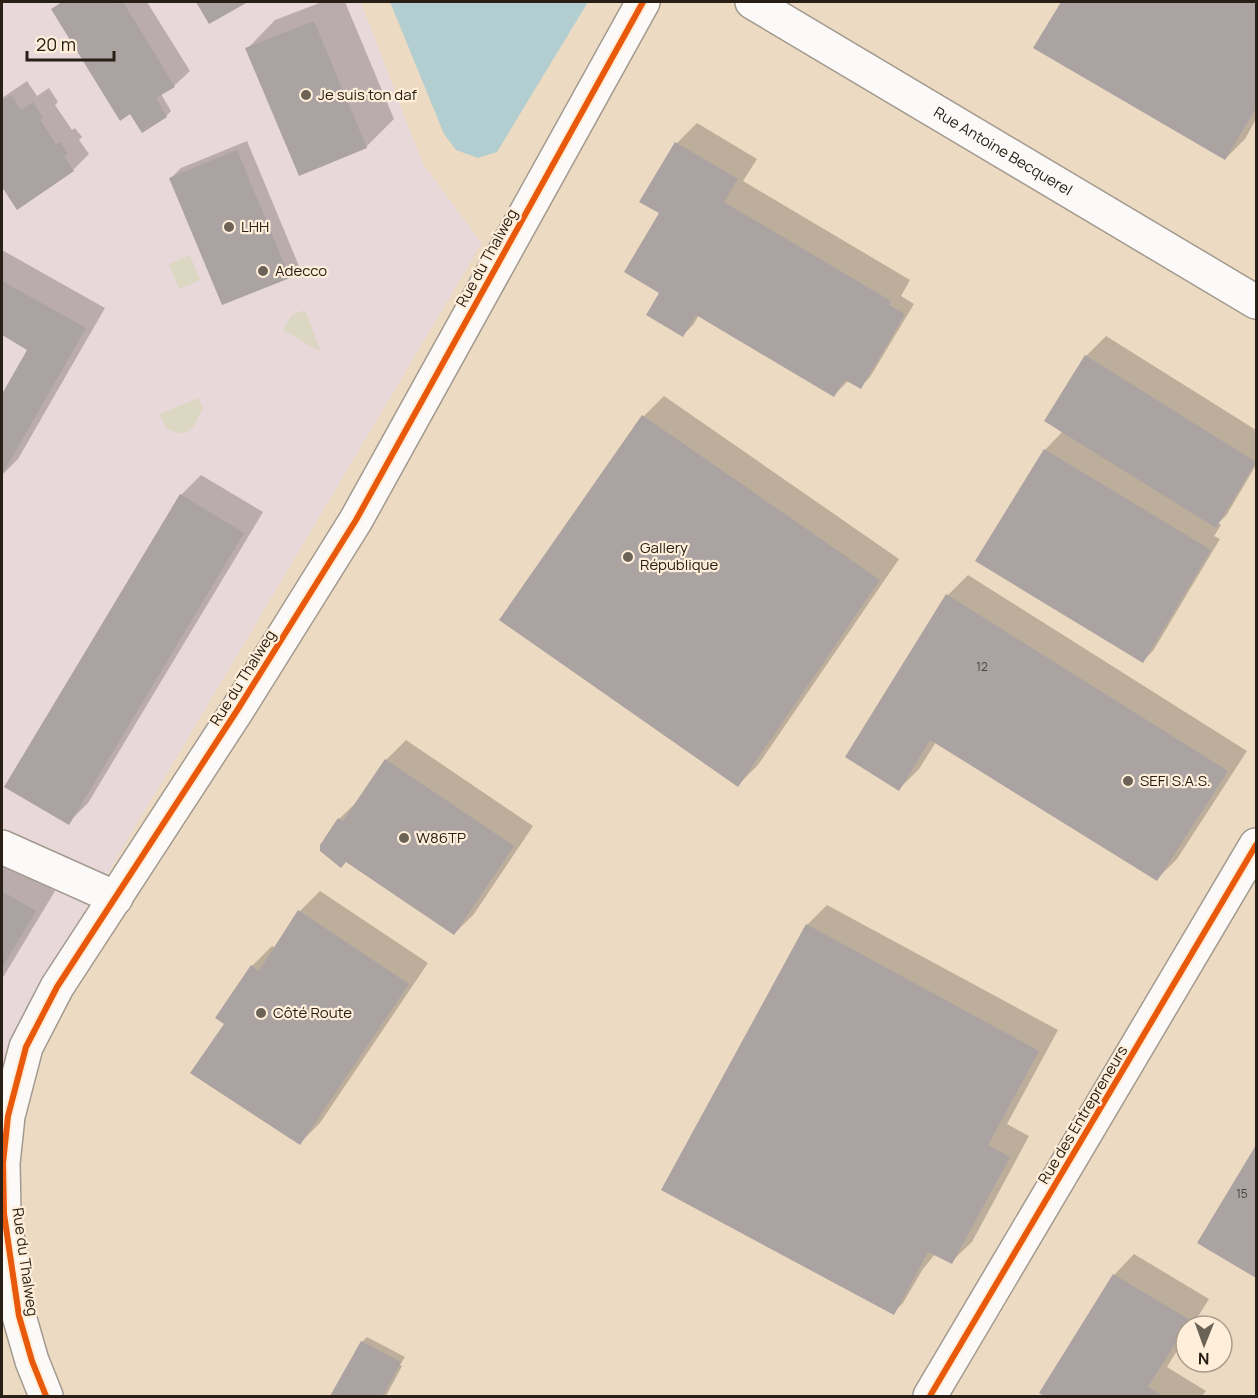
<svg xmlns="http://www.w3.org/2000/svg" width="1258" height="1398" font-family="Manrope,sans-serif">
  <rect width="100%" height="100%" fill="#eadfd0"/>
  <!-- commercial -->
  <path fill="#e9d8d9" d="M 2,2 L 361,2 L 423,164 L 482,243 L 86,910 L 2,1075 Z"/>
  <!-- built -->
  <path fill="#eddac2" fill-rule="evenodd" d="M 361,2 L 1256,2 L 1256,1396 L 2,1396 L 2,1075 L 86,910 L 482,243 L 423,164 ZM 1186,1326 L 1222,1326 L 1222,1362 L 1186,1362 Z"/>
  <!-- green -->
  <g fill="#dbd7c2">
    <path d="M 190,255 L 200,280 L 179,289 L 169,264 Z"/>
    <path d="M 305,310 L 321,352 L 283,330 L 292,315 Z"/>
    <path d="M 199,398 L 203,409 C 191,429 192,439 167,429 L 159,414 Z"/>
  </g>
  <!-- water -->
  <path fill="#b3ced1" d="M 390,2 L 588,2 L 497,152 L 478,158 L 456,150 L 444,134 Z"/>
  <!-- shadow -->
  <g fill="#0003">
    <path d="M 62,2 L 147,2 L 190,71 L 174,86 L 161,94 L 171,111 L 166,116 L 131,112 L 53,9 Z"/>
    <path d="M 198,2 L 245,2 L 210,22 Z"/>
    <path d="M 322,2 L 345,2 L 394,119 L 366,147 L 247,49 L 275,20 Z"/>
    <path d="M 1062,2 L 1256,2 L 1256,119 L 1245,139 L 1225,159 L 1035,48 Z"/>
    <path d="M 27,81 L 37,96 L 49,88 L 58,102 L 55,105 L 72,130 L 75,128 L 82,137 L 79,140 L 89,154 L 73,170 L 17,208 L 2,184 L 2,98 Z"/>
    <path d="M 697,123 L 757,159 L 743,181 L 910,280 L 901,296 L 914,304 L 870,377 L 860,387 L 849,380 L 834,395 L 699,315 L 693,325 L 683,335 L 661,292 L 661,213 L 677,143 Z"/>
    <path d="M 247,141 L 299,266 L 289,276 L 223,303 L 171,178 L 181,168 Z"/>
    <path d="M 2,250 L 105,308 L 18,459 L 2,475 L 2,397 L 29,349 L 2,333 Z"/>
    <path d="M 1106,336 L 1256,430 L 1256,465 L 1226,516 L 1218,523 L 1221,525 L 1214,536 L 1220,539 L 1153,651 L 1143,661 L 977,560 L 1045,450 L 1063,431 L 1086,356 Z"/>
    <path d="M 664,396 L 899,559 L 758,765 L 738,785 L 501,619 L 644,416 Z"/>
    <path d="M 201,475 L 263,512 L 88,803 L 68,823 L 181,495 Z"/>
    <path d="M 968,575 L 1247,751 L 1177,859 L 1157,879 L 936,742 L 919,769 L 899,789 L 948,595 Z"/>
    <path d="M 406,740 L 533,826 L 474,914 L 454,934 L 322,845 L 340,818 L 360,799 L 386,760 Z"/>
    <path d="M 2,859 L 55,891 L 2,979 Z"/>
    <path d="M 320,891 L 428,963 L 320,1123 L 300,1143 L 226,1024 L 252,966 L 272,946 L 275,948 L 300,911 Z"/>
    <path d="M 827,905 L 1058,1030 L 1007,1124 L 1029,1136 L 972,1242 L 951,1262 L 935,1254 L 923,1269 L 903,1303 L 893,1313 L 807,925 Z"/>
    <path d="M 1256,1148 L 1256,1276 L 1199,1242 Z"/>
    <path d="M 1134,1254 L 1209,1299 L 1192,1326 L 1186,1326 L 1186,1336 L 1167,1367 L 1206,1391 L 1202,1396 L 1047,1396 L 1041,1393 L 1114,1275 Z"/>
    <path d="M 367,1337 L 405,1357 L 400,1365 L 402,1366 L 386,1396 L 332,1396 L 362,1342 Z"/>
  </g>
  <!-- building -->
  <g fill="#aaa3a2">
    <path d="M 62,2 L 111,2 L 113,4 L 117,2 L 123,2 L 175,87 L 156,98 L 167,117 L 142,133 L 130,114 L 120,121 L 51,9 Z"/>
    <path d="M 196,2 L 248,2 L 209,24 Z"/>
    <path d="M 1061,2 L 1256,2 L 1256,108 L 1225,160 L 1033,48 Z"/>
    <path d="M 314,21 L 367,148 L 299,176 L 245,48 Z"/>
    <path d="M 11,95 L 21,110 L 33,102 L 43,118 L 40,120 L 56,144 L 60,142 L 68,154 L 64,156 L 74,171 L 17,210 L 2,187 L 2,101 Z"/>
    <path d="M 675,142 L 738,179 L 724,202 L 891,301 L 889,305 L 905,314 L 861,389 L 845,380 L 834,397 L 696,315 L 683,337 L 646,315 L 659,293 L 624,272 L 659,213 L 639,202 Z"/>
    <path d="M 237,150 L 290,278 L 222,305 L 169,178 Z"/>
    <path d="M 2,281 L 86,328 L 2,475 L 2,394 L 27,350 L 2,335 Z"/>
    <path d="M 1085,355 L 1256,462 L 1216,528 L 1044,421 Z"/>
    <path d="M 642,415 L 880,580 L 738,787 L 499,620 Z"/>
    <path d="M 1044,449 L 1211,550 L 1143,663 L 975,561 Z"/>
    <path d="M 180,494 L 244,533 L 69,825 L 4,787 Z"/>
    <path d="M 946,594 L 1228,771 L 1157,881 L 930,740 L 899,791 L 845,757 Z"/>
    <path d="M 385,759 L 514,846 L 454,935 L 346,862 L 341,868 L 320,851 L 320,845 L 338,818 L 343,821 Z"/>
    <path d="M 2,891 L 36,911 L 2,968 Z"/>
    <path d="M 298,910 L 409,984 L 300,1145 L 190,1073 L 224,1024 L 215,1018 L 251,965 L 259,971 Z"/>
    <path d="M 806,924 L 1039,1051 L 988,1145 L 1010,1157 L 952,1264 L 928,1252 L 894,1315 L 661,1190 Z"/>
    <path d="M 1256,1145 L 1256,1278 L 1197,1243 Z"/>
    <path d="M 1113,1274 L 1190,1320 L 1148,1387 L 1163,1396 L 1044,1396 L 1039,1393 Z"/>
    <path d="M 361,1341 L 401,1362 L 383,1396 L 330,1396 Z"/>
  </g>
  <g fill="none" stroke-linecap="round" stroke-linejoin="round">
    <defs>
      <g id="minor">
        <path id="s1" d="M 752,2 L 1256,302"/>
        <path d="M 2,847 L 116,898"/>
        <path d="M 46,1396 L 32,1361 L 19,1316 L 4,1214 L 3,1163 L 8,1116 L 26,1047 L 57,987 L 238,709 L 356,520 L 643,2"/>
        <path d="M 930,1396 L 1256,845"/>
      </g>
    </defs>
    <!-- minor casing -->
    <use href="#minor" stroke="#a39a8f" stroke-width="36"/>
    <!-- minor -->
    <use href="#minor" stroke="#fcfaf8" stroke-width="33"/>
    <defs>
      <g id="cycleway">
        <path d="M 46,1396 L 32,1361 L 19,1316 L 4,1214 L 3,1163 L 8,1116 L 26,1047 L 57,987 L 238,709 L 356,520 L 643,2"/>
        <path d="M 930,1396 L 1256,845"/>
      </g>
    </defs>
    <!-- cycleway casing -->
    <use href="#cycleway" stroke="#ffeed9" stroke-width="10"/>
    <!-- cycleway -->
    <use href="#cycleway" stroke="#e8590c" stroke-width="6"/>
  </g>
  <!-- markers -->
  <g fill="#6c6357" stroke="#ffeed9" stroke-width="2">
    <circle cx="306" cy="95" r="6"/>
    <circle cx="229" cy="227" r="6"/>
    <circle cx="263" cy="271" r="6"/>
    <circle cx="628" cy="557" r="6"/>
    <circle cx="1128" cy="781" r="6"/>
    <circle cx="404" cy="838" r="6"/>
    <circle cx="261" cy="1013" r="6"/>
  </g>
  <g text-anchor="middle" stroke-width="4.5" stroke-linejoin="round" paint-order="stroke">
    <!-- number labels -->
    <g font-size="12" fill="#484139">
      <text x="982" y="671">12</text>
      <text x="1242" y="1198">15</text>
    </g>
    <!-- poi labels -->
    <g font-size="15" fill="#282016" stroke="#ffeed9" text-anchor="start">
      <text x="318" y="100">Je suis ton daf</text>
      <text x="241" y="232">LHH</text>
      <text x="275" y="276">Adecco</text>
      <text x="640" y="553">Gallery<tspan x="640" dy="17">République</tspan></text>
      <text x="1140" y="786">SEFI S.A.S.</text>
      <text x="416" y="843">W86TP</text>
      <text x="273" y="1018">Côté Route</text>
    </g>
    <!-- street labels -->
    <g font-size="15" fill="#282016" stroke="#ffeed9">
      <text dy="5" stroke="none"><textPath href="#s1" startOffset="292">Rue Antoine Becquerel</textPath></text>
      <text transform="translate(487 258) rotate(-61)" y="5">Rue du Thalweg</text>
      <text transform="translate(243 678) rotate(-58)" y="5">Rue du Thalweg</text>
      <text transform="translate(1083 1115) rotate(-59)" y="5">Rue des Entrepreneurs</text>
      <text transform="translate(25 1262) rotate(82)" y="5">Rue du Thalweg</text>
    </g>
  </g>
  <!-- border -->
  <rect width="1258" height="1398" fill="none" stroke="#282016" stroke-width="6"/>
  <!-- north arrow -->
  <g transform="translate(1204 1344) rotate(181)"><circle r="28" fill="#ffeed9" stroke="#a99c8b" stroke-width="1.5"/>
  <path d="M0-4.5L10 22L0 15L-10 22Z" fill="#6c6357"/>
  <text y="-9" font-size="16" font-weight="bold" text-anchor="middle" fill="#282016">N</text>
  </g>
  <!-- scale -->
  <path d="M27 51v9h87v-9" fill="none" stroke="#282016" stroke-width="3"/>
  <text x="36" y="51" font-size="18" fill="#282016" stroke="#ffeed9" stroke-width="4.5" paint-order="stroke">20 m</text>
</svg>
